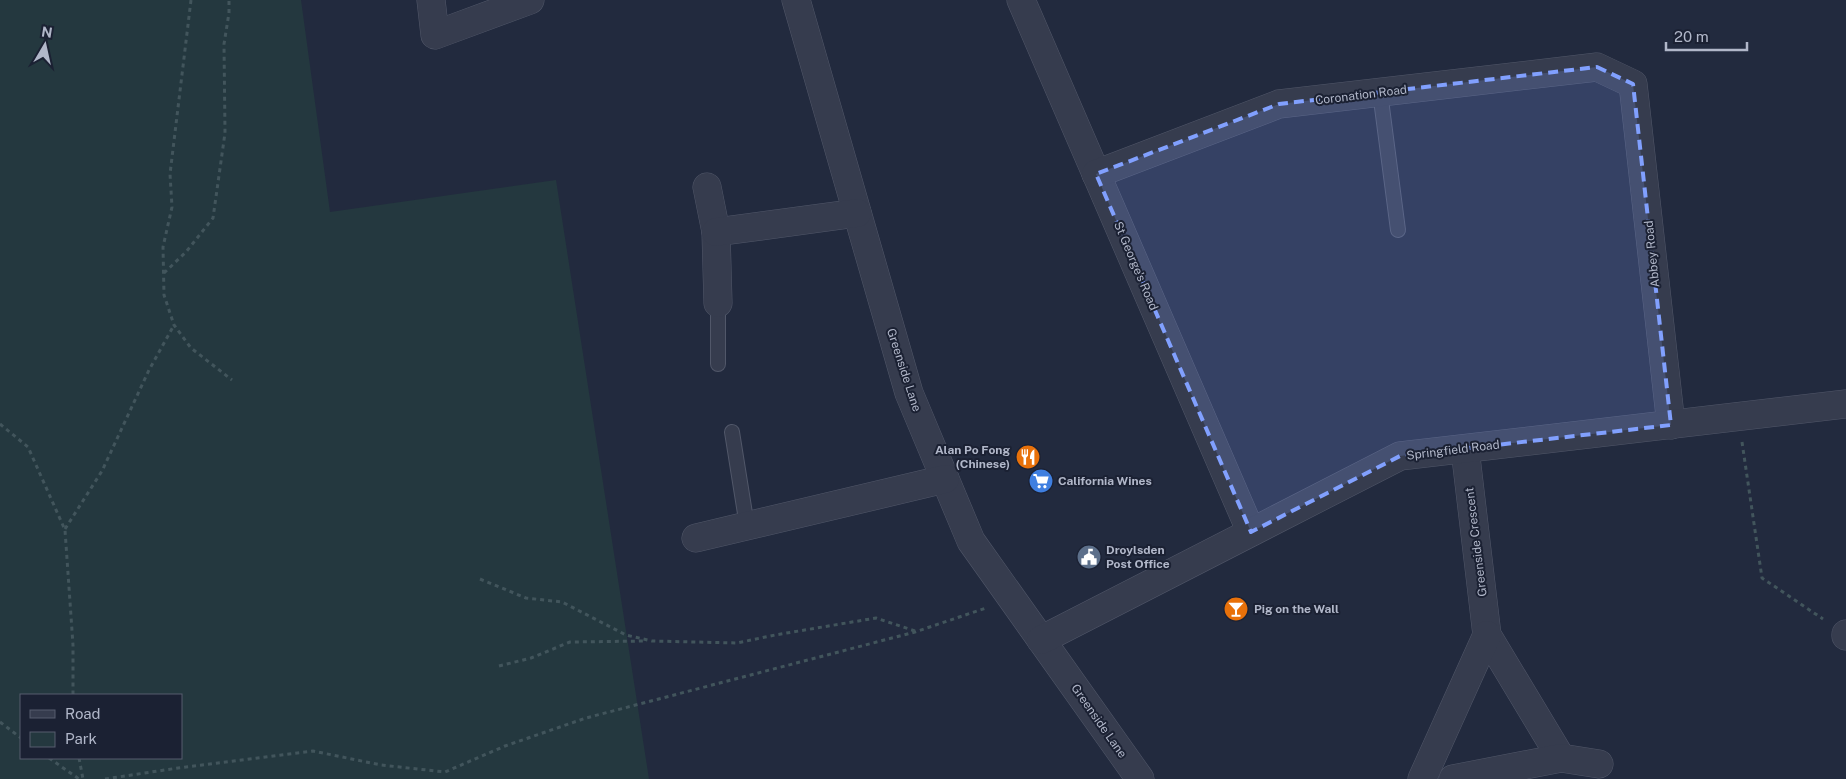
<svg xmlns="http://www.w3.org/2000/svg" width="1846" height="779" font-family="'Public Sans',sans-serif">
  <rect width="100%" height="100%" fill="#222a3e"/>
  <!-- green -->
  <path fill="#24383f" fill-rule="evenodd" d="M 0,0 L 301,0 L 330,212 L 556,180 L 649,779 L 0,779 ZM 21,695 L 181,695 L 181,758 L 21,758 Z"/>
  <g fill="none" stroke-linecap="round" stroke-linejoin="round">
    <defs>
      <g id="service">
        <path d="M 1380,92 L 1398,230"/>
        <path d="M 718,303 L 718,364"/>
        <path d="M 732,432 L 747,526"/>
      </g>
      <g id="minor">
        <path d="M 431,0 L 435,35 L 530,0"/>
        <path d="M 796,0 L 909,393 L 971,541 L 1140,779"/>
        <path d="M 1021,0 L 1251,532"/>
        <path d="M 1096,174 L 1279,104 L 1597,67 L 1633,84 L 1671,425"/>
        <path d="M 707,187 L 716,232 L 718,303"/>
        <path d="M 716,232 L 857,213"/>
        <path d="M 1465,449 L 1487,635 L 1561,758"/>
        <path d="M 696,538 L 945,479"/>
        <path d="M 1846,634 L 1846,636"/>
        <path d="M 1041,640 L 1400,456 L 1846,404"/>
        <path d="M 1422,779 L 1487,635"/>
        <path d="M 1453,779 L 1561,758 L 1599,764"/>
      </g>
    </defs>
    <!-- service casing -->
    <use href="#service" stroke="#515769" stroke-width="16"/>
    <!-- minor casing -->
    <use href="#minor" stroke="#515769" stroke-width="29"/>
    <!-- path -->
    <g stroke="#42555c" stroke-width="3" stroke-dasharray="4 4" stroke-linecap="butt">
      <path d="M 191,0 L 170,174 L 172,207 L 163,247 L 164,295 L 174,325 L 191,348 L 232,380"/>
      <path d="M 164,273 L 186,252 L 213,218 L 225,133 L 224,44 L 229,13 L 229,0"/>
      <path d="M 0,424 L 28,447 L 65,530 L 73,645 L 73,695"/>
      <path d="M 1742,442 L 1762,578 L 1823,619"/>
      <path d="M 65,529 L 102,471 L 149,370 L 174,325"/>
      <path d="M 480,579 L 526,598 L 562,602 L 626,635 L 652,641 L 737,643 L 775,635 L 876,618 L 915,631"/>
      <path d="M 499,666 L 531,658 L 570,642 L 647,641"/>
      <path d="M 0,722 L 21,738"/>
      <path d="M 49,758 L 79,779"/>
      <path d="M 79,758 L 83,779"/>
      <path d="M 105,779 L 178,768 L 313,751 L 381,765 L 445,772 L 505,746 L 586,718 L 915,632 L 986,608"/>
    </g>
    <!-- service -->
    <use href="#service" stroke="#363c4e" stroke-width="14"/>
    <!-- minor -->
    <use href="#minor" stroke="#363c4e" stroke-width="28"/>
  </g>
  <!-- marked area -->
  <path fill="#81a0fe" fill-opacity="0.2" stroke="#81a0fe" stroke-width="4" stroke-dasharray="10 6" stroke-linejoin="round" d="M 1597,67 L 1633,84 L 1671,425 L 1400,456 L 1251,532 L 1096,174 L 1279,104 Z"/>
  <!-- icons -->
  <defs>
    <symbol id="restaurant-disc" viewBox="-11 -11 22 22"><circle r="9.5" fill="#e8710a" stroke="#1b2133"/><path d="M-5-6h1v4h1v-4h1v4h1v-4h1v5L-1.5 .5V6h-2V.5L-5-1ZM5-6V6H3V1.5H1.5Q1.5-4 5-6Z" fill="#fff"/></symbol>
    <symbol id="supermarket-disc" viewBox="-11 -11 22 22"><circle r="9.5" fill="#3f7fe0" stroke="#1b2133"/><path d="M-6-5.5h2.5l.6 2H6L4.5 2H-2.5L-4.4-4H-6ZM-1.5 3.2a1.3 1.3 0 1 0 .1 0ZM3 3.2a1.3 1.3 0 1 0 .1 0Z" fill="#fff"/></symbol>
    <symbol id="civic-disc" viewBox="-11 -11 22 22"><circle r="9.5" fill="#5c6f8a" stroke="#1b2133"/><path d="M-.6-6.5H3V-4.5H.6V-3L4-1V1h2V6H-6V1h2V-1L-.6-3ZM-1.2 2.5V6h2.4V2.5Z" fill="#fff"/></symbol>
    <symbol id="bar-disc" viewBox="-11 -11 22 22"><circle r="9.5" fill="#e8710a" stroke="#1b2133"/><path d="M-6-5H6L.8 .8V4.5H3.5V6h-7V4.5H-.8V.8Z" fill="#fff"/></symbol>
  </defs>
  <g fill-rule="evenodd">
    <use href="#restaurant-disc" x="1014" y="443" width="28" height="28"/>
    <use href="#supermarket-disc" x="1027" y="467" width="28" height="28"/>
    <use href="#civic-disc" x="1075" y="543" width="28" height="28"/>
    <use href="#bar-disc" x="1222" y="595" width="28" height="28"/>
  </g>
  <g text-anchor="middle" stroke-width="4" stroke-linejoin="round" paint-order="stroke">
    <!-- street labels -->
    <g font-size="12" fill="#b1b7c9" stroke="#1b2133">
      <text transform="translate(1361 95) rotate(-7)" y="4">Coronation Road</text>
      <text transform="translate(1652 254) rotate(-96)" y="4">Abbey Road</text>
      <text transform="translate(1136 266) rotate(67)" y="4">St George's Road</text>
      <text transform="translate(904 370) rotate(72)" y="4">Greenside Lane</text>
      <text transform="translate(1453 450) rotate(-7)" y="4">Springfield Road</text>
      <text transform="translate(1476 542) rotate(-97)" y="4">Greenside Crescent</text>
      <text transform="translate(1099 721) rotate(55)" y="4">Greenside Lane</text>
    </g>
    <!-- poi labels -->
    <g font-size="12" font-weight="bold" fill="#b1b7c9" stroke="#1b2133" text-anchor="start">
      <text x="1010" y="454" text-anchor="end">Alan Po Fong<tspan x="1010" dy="14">(Chinese)</tspan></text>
      <text x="1058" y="485">California Wines</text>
      <text x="1106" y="554">Droylsden<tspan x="1106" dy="14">Post Office</tspan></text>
      <text x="1254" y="613">Pig on the Wall</text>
    </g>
  </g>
  <!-- legend -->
  <rect x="20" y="694" width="162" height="65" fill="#1b2133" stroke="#575d6f"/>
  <rect x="30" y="710" width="25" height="8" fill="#363c4e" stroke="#575d6f"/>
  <text x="65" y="719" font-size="15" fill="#b1b7c9">Road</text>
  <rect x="30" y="732" width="25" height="15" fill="#24383f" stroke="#575d6f"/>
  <text x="65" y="744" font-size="15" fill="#b1b7c9">Park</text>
  <!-- north arrow -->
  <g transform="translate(45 45) rotate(9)" stroke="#1b2133" stroke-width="4" paint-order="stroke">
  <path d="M0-4L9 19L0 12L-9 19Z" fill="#b1b7c9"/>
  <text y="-8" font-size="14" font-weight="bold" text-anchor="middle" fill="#b1b7c9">N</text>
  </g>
  <!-- scale -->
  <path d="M1666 42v8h81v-8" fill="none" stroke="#b1b7c9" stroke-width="2.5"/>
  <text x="1674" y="42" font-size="15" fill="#b1b7c9" stroke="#1b2133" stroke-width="4" paint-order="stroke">20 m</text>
</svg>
